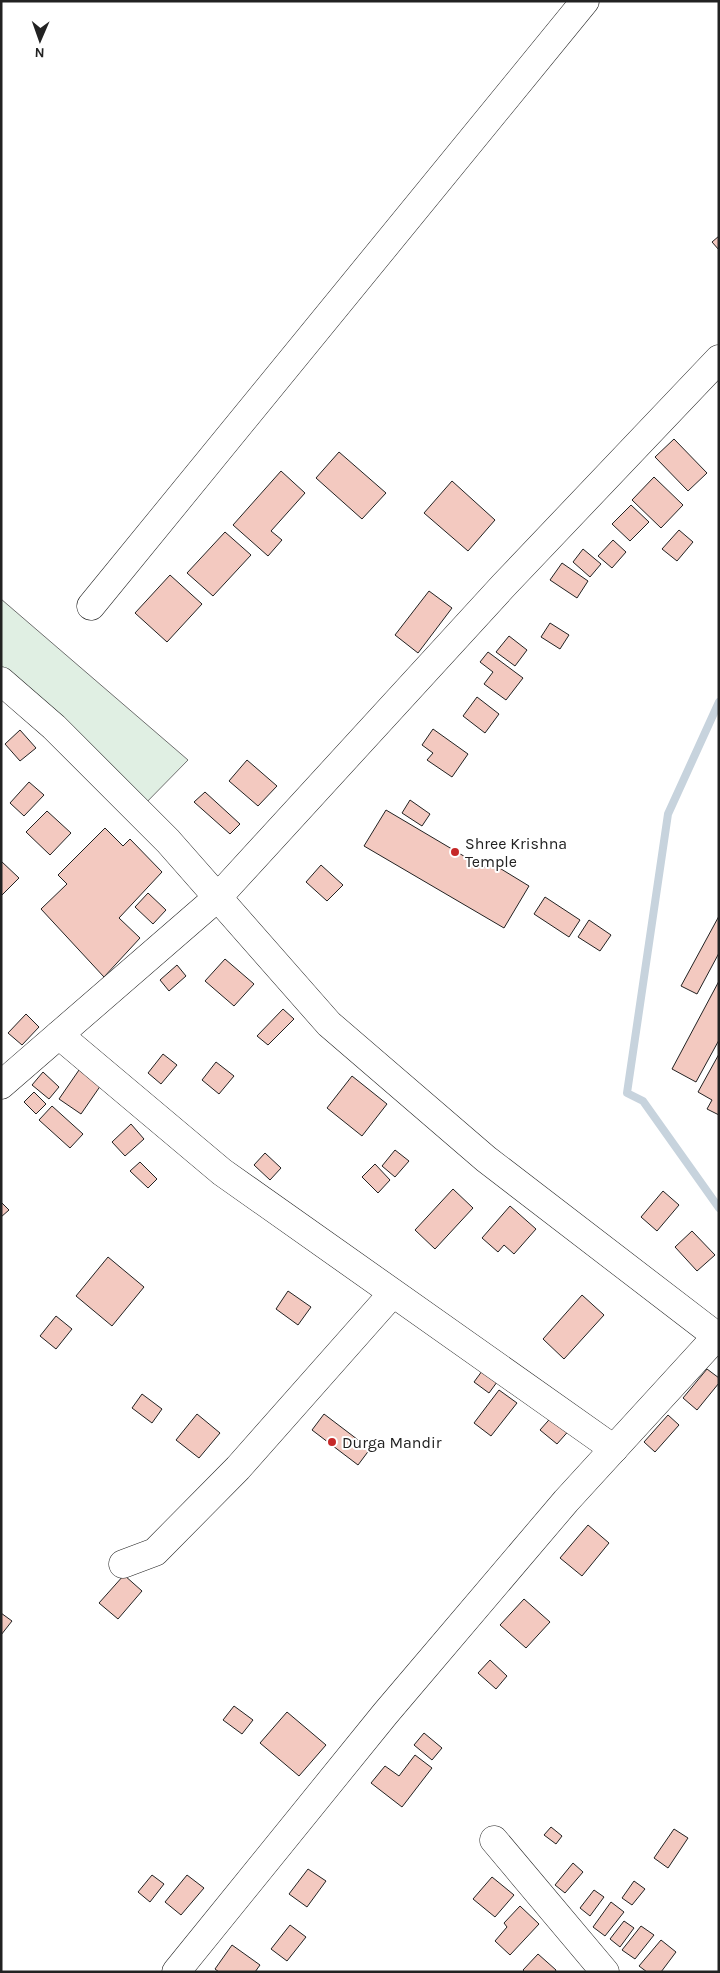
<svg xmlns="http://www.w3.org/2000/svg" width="720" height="1973" font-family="Karla,sans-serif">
  <rect width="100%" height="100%" fill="#fff"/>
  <!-- grass -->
  <path fill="#e0efe3" stroke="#6f6f6f" d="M 1,599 L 188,760 L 138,811 L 1,681 Z"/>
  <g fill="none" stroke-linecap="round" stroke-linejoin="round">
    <!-- stream -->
    <path stroke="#c7d3dd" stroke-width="8" d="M 719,702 L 668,814 L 627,1093 L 643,1101 L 719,1208"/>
  </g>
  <!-- building -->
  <g fill="#f3c9c0" stroke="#222">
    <path d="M 719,236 L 719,250 L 712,242 Z"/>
    <path d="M 674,439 L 707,473 L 688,491 L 655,457 Z"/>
    <path d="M 339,452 L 386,493 L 362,519 L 316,478 Z"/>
    <path d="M 281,471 L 305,493 L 271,531 L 282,540 L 268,556 L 233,525 Z"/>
    <path d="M 654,477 L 683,505 L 661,528 L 632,500 Z"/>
    <path d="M 452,481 L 495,520 L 468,551 L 424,513 Z"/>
    <path d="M 631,505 L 649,522 L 630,541 L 612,524 Z"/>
    <path d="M 679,530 L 693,542 L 677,561 L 662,549 Z"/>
    <path d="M 225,532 L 251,555 L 213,596 L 187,573 Z"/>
    <path d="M 613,540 L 626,552 L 612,568 L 598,556 Z"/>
    <path d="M 583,549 L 601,564 L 590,577 L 573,562 Z"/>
    <path d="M 562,563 L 588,581 L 577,598 L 550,580 Z"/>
    <path d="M 170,575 L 202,604 L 167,642 L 135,613 Z"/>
    <path d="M 429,591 L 452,608 L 418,653 L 395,635 Z"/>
    <path d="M 550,623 L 569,635 L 560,649 L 541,637 Z"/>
    <path d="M 509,636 L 527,650 L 515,666 L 496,652 Z"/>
    <path d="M 488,652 L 523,678 L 506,700 L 484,684 L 493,672 L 480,662 Z"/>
    <path d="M 477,697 L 499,714 L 485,733 L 463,716 Z"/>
    <path d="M 433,729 L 468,754 L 452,777 L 427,760 L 433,753 L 422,745 Z"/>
    <path d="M 20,730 L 36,748 L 20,761 L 5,744 Z"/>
    <path d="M 247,760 L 277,786 L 258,806 L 229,781 Z"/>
    <path d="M 29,782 L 44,795 L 24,816 L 10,803 Z"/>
    <path d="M 205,792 L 240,824 L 230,834 L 194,802 Z"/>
    <path d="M 410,800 L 430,814 L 422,826 L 402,813 Z"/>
    <path d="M 386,810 L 484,868 L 488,861 L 529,886 L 504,928 L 364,846 Z"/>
    <path d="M 47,811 L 71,833 L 50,855 L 26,832 Z"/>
    <path d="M 105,828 L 123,846 L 130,839 L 162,872 L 119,918 L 140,938 L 104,977 L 41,909 L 67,884 L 58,875 Z"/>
    <path d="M 1,861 L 19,878 L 1,896 Z"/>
    <path d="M 321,865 L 343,885 L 327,901 L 306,882 Z"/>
    <path d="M 148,893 L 166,910 L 153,924 L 135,907 Z"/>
    <path d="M 545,897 L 580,920 L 569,937 L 534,914 Z"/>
    <path d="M 719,916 L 719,953 L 697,994 L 681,986 Z"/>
    <path d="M 589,920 L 611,935 L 600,951 L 578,937 Z"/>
    <path d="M 225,959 L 254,984 L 234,1006 L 205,981 Z"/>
    <path d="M 177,965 L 186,976 L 169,991 L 160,980 Z"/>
    <path d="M 719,981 L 719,1040 L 696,1082 L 672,1069 Z"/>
    <path d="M 283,1009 L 294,1019 L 268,1045 L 257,1036 Z"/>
    <path d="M 26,1014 L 39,1027 L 22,1045 L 8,1033 Z"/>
    <path d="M 163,1054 L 177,1065 L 161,1084 L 148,1073 Z"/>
    <path d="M 719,1054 L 719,1115 L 707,1109 L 712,1100 L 698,1092 Z"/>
    <path d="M 216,1062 L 234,1076 L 219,1094 L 202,1080 Z"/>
    <path d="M 79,1070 L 101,1085 L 81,1114 L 59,1099 Z"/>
    <path d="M 43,1072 L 59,1087 L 49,1099 L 32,1085 Z"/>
    <path d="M 352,1076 L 387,1104 L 362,1136 L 327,1108 Z"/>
    <path d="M 34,1092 L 46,1104 L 36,1114 L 24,1102 Z"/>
    <path d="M 52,1106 L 83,1134 L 70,1148 L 39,1120 Z"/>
    <path d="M 131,1124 L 144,1139 L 125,1156 L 112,1142 Z"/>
    <path d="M 395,1150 L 409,1161 L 395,1177 L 382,1166 Z"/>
    <path d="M 265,1153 L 281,1168 L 270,1180 L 254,1165 Z"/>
    <path d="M 140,1162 L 157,1179 L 148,1188 L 130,1171 Z"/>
    <path d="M 375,1164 L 390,1180 L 378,1193 L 362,1177 Z"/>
    <path d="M 453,1189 L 473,1208 L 435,1249 L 415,1230 Z"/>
    <path d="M 663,1191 L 679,1205 L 657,1231 L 641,1217 Z"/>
    <path d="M 1,1202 L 9,1210 L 1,1217 Z"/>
    <path d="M 510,1206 L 536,1229 L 514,1254 L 504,1245 L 498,1252 L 482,1238 Z"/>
    <path d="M 692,1231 L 715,1255 L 697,1271 L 675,1247 Z"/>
    <path d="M 108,1257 L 144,1287 L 112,1326 L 76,1296 Z"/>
    <path d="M 288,1291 L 311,1307 L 298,1325 L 276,1309 Z"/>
    <path d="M 582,1295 L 604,1315 L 564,1359 L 543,1339 Z"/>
    <path d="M 56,1316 L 72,1329 L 56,1349 L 40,1336 Z"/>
    <path d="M 485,1367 L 500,1378 L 489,1393 L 474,1382 Z"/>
    <path d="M 707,1369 L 719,1378 L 719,1383 L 697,1410 L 683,1398 Z"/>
    <path d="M 499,1390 L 517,1403 L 491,1436 L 474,1423 Z"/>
    <path d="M 142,1394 L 162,1409 L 152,1423 L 132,1408 Z"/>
    <path d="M 555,1413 L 572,1427 L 557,1444 L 540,1430 Z"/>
    <path d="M 197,1414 L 220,1433 L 199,1458 L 176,1440 Z"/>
    <path d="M 324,1414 L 370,1449 L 358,1465 L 312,1430 Z"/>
    <path d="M 668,1415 L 679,1425 L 655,1452 L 644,1442 Z"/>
    <path d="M 588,1525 L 609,1543 L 582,1576 L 560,1558 Z"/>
    <path d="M 124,1575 L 142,1591 L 118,1619 L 99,1603 Z"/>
    <path d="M 524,1599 L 550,1622 L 526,1648 L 500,1625 Z"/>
    <path d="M 1,1613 L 12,1621 L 1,1635 Z"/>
    <path d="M 490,1660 L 507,1676 L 496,1689 L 478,1673 Z"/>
    <path d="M 234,1706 L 253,1720 L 242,1734 L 223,1720 Z"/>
    <path d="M 287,1712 L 326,1745 L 299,1776 L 260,1743 Z"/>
    <path d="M 424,1733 L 442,1748 L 432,1760 L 414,1745 Z"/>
    <path d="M 415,1755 L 432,1768 L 402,1807 L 371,1783 L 385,1766 L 399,1776 Z"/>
    <path d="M 551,1827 L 562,1836 L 556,1844 L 544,1835 Z"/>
    <path d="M 674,1829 L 688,1838 L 668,1868 L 654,1858 Z"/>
    <path d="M 573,1863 L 583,1872 L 565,1893 L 555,1885 Z"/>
    <path d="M 308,1869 L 326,1881 L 307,1907 L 289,1894 Z"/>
    <path d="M 152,1875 L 164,1884 L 150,1902 L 138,1892 Z"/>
    <path d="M 187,1875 L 204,1888 L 181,1915 L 165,1902 Z"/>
    <path d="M 492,1877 L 514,1895 L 495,1917 L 473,1899 Z"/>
    <path d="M 634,1881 L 645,1889 L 632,1905 L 622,1898 Z"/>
    <path d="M 594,1890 L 604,1897 L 590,1916 L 580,1908 Z"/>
    <path d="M 611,1902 L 624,1912 L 605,1936 L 593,1927 Z"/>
    <path d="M 520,1906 L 539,1924 L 510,1955 L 495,1941 L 507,1927 L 504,1923 Z"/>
    <path d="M 624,1921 L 634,1928 L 620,1947 L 610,1939 Z"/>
    <path d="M 290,1925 L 306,1937 L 287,1961 L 271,1949 Z"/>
    <path d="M 641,1926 L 654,1935 L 635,1959 L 622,1950 Z"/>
    <path d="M 661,1940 L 676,1952 L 661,1972 L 647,1972 L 639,1966 Z"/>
    <path d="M 232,1945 L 260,1965 L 255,1972 L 219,1972 L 215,1969 Z"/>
    <path d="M 538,1954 L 556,1970 L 555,1972 L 525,1972 L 523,1970 Z"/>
  </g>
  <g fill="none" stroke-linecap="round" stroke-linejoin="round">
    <defs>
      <g id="minor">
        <path d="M 91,606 L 585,1"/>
        <path d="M 59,1035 L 222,1172 L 614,1449"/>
        <path d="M 1,1085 L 218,897 L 504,585 L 719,359"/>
        <path d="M 123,1564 L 155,1552 L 238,1468 L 392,1294"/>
        <path d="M 494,1840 L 605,1972"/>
        <path d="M 176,1972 L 385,1714 L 566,1501 L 717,1336"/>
      </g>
      <path id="major" d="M 1,681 L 54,727 L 168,841 L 329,1024 L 486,1159 L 719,1338"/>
    </defs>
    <!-- minor casing -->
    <use href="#minor" stroke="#222" stroke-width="29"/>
    <!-- major casing -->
    <use href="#major" stroke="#222" stroke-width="29"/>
    <!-- minor -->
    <use href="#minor" stroke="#fff" stroke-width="28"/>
    <!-- major -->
    <use href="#major" stroke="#fff" stroke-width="28"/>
  </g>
  <!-- markers -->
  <g fill="#c62828" stroke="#fff" stroke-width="2">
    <circle cx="455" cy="852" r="5"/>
    <circle cx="332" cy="1442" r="5"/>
  </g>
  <g text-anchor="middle" stroke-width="4" stroke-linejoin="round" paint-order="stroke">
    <!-- poi labels -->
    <g font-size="16" fill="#222" stroke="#fff" text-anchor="start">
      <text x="465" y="849">Shree Krishna<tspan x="465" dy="18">Temple</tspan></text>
      <text x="342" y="1448">Durga Mandir</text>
    </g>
  </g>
  <!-- border -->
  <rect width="720" height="1973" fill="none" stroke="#222222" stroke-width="5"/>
  <!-- north arrow -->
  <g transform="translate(40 40) rotate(182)" stroke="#ffffff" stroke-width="4" paint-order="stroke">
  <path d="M0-4L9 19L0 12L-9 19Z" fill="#222222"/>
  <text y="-8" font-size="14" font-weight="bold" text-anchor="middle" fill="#222222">N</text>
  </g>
</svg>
